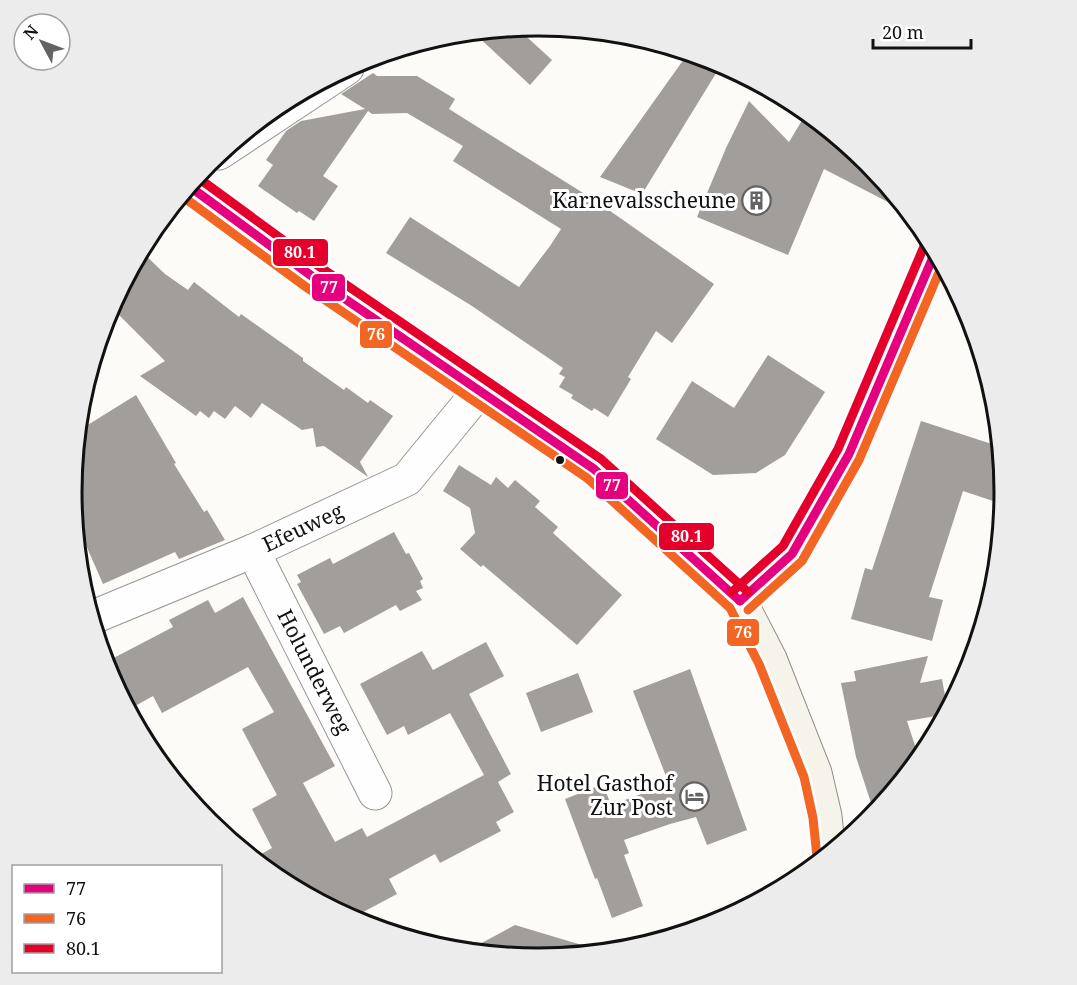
<svg xmlns="http://www.w3.org/2000/svg" width="1077" height="985" font-family="'Noto Serif',serif">
  <rect width="100%" height="100%" fill="#fdfbf7"/>
  <!-- building -->
  <g fill="#a19e9c">
    <path d="M 512,28 L 517,28 L 552,60 L 530,85 L 473,32 Z"/>
    <path d="M 689,52 L 706,58 L 718,70 L 642,194 L 600,177 Z"/>
    <path d="M 373,73 L 377,76 L 417,76 L 455,99 L 449,109 L 596,201 L 714,284 L 672,343 L 656,331 L 628,377 L 631,379 L 608,417 L 594,408 L 592,411 L 571,398 L 573,395 L 559,387 L 565,377 L 559,374 L 563,368 L 472,306 L 386,253 L 410,217 L 519,287 L 550,246 L 561,229 L 453,161 L 463,146 L 407,113 L 372,114 L 368,111 L 323,176 L 338,186 L 314,221 L 299,211 L 297,213 L 258,186 L 273,165 L 266,160 L 286,131 L 301,121 L 365,109 L 341,94 Z"/>
    <path d="M 749,101 L 789,142 L 807,112 L 869,163 L 911,214 L 824,169 L 788,255 L 697,217 L 726,148 Z"/>
    <path d="M 141,251 L 165,274 L 188,290 L 194,282 L 239,317 L 241,314 L 303,358 L 303,361 L 344,390 L 346,387 L 368,403 L 370,400 L 393,416 L 360,462 L 368,477 L 324,446 L 316,447 L 313,428 L 302,430 L 262,403 L 251,418 L 235,406 L 225,419 L 214,411 L 209,418 L 200,411 L 196,416 L 140,376 L 165,361 L 111,307 Z"/>
    <path d="M 768,355 L 825,392 L 785,455 L 756,473 L 713,475 L 656,439 L 692,381 L 734,408 Z"/>
    <path d="M 136,395 L 176,463 L 174,464 L 204,512 L 207,510 L 225,540 L 179,559 L 175,552 L 103,584 L 82,536 L 76,538 L 72,492 L 78,431 Z"/>
    <path d="M 921,421 L 1001,447 L 1003,470 L 993,501 L 963,491 L 929,597 L 943,600 L 932,641 L 851,619 L 865,568 L 872,570 Z"/>
    <path d="M 459,465 L 491,485 L 496,477 L 508,488 L 515,480 L 540,501 L 535,507 L 558,527 L 553,533 L 622,595 L 577,645 L 483,565 L 481,567 L 460,549 L 475,533 L 470,508 L 443,491 Z"/>
    <path d="M 394,532 L 406,554 L 409,553 L 423,579 L 420,581 L 423,588 L 416,591 L 422,600 L 400,611 L 396,605 L 344,633 L 340,626 L 324,634 L 297,584 L 301,582 L 297,575 L 330,558 L 333,564 Z"/>
    <path d="M 243,597 L 335,766 L 303,783 L 335,842 L 362,828 L 367,837 L 484,775 L 450,713 L 408,735 L 404,726 L 387,735 L 360,684 L 422,651 L 433,670 L 486,642 L 504,676 L 469,694 L 511,774 L 498,782 L 514,812 L 496,822 L 501,831 L 440,863 L 435,854 L 389,879 L 397,894 L 350,919 L 279,881 L 252,859 L 272,848 L 252,809 L 277,795 L 242,729 L 274,712 L 248,667 L 162,713 L 153,696 L 128,710 L 104,663 L 173,627 L 169,620 L 208,600 L 215,613 Z"/>
    <path d="M 928,656 L 920,683 L 942,679 L 948,712 L 947,714 L 907,721 L 920,761 L 875,815 L 856,757 L 841,683 L 856,681 L 854,671 Z"/>
    <path d="M 690,669 L 747,830 L 707,845 L 696,817 L 670,824 L 624,840 L 629,853 L 624,855 L 643,906 L 612,918 L 597,878 L 595,879 L 565,799 L 603,784 L 611,805 L 669,784 L 633,691 Z"/>
    <path d="M 578,673 L 593,712 L 541,732 L 526,693 Z"/>
    <path d="M 515,925 L 605,952 L 605,953 L 538,960 L 465,952 Z"/>
  </g>
  <g fill="none" stroke-linecap="round" stroke-linejoin="round">
    <defs>
      <g id="minor">
        <path d="M 219,153 L 347,68"/>
        <path d="M 253,551 L 375,793"/>
        <path d="M 91,618 L 253,551 L 407,479 L 480,390"/>
      </g>
      <g id="secondary">
        <path d="M 189,186 L 313,277 L 594,469 L 740,601 L 770,659 L 815,773 L 825,816 L 829,856"/>
        <path d="M 740,601 L 792,554 L 849,454 L 936,249"/>
      </g>
    </defs>
    <!-- minor casing -->
    <use href="#minor" stroke="#979695" stroke-width="35"/>
    <!-- secondary casing -->
    <use href="#secondary" stroke="#8e8d8b" stroke-width="35"/>
    <!-- minor -->
    <use href="#minor" stroke="#fffefe" stroke-width="33"/>
    <!-- secondary -->
    <use href="#secondary" stroke="#f6f3eb" stroke-width="33"/>
    <defs>
      <g id="bus-1">
        <path d="M 189,186 L 313,277 L 594,469 L 740,601"/>
        <path d="M 740,601 L 792,554 L 849,454 L 936,250"/>
      </g>
      <g id="bus-2">
        <path d="M 182,196 L 306,287 L 587,478 L 730,608 L 759,664 L 804,777 L 813,818 L 817,857"/>
        <path d="M 748,610 L 802,561 L 859,460 L 943,263"/>
      </g>
      <g id="bus-3">
        <path d="M 197,177 L 320,267 L 601,459 L 748,592"/>
        <path d="M 732,592 L 783,546 L 838,449 L 925,244"/>
      </g>
    </defs>
    <!-- bus-1 casing -->
    <use href="#bus-1" stroke="#fff" stroke-width="14"/>
    <!-- bus-2 casing -->
    <use href="#bus-2" stroke="#fff" stroke-width="14"/>
    <!-- bus-3 casing -->
    <use href="#bus-3" stroke="#fff" stroke-width="14"/>
    <!-- bus-1 -->
    <use href="#bus-1" stroke="#e5007d" stroke-width="9"/>
    <!-- bus-2 -->
    <use href="#bus-2" stroke="#f26522" stroke-width="9"/>
    <!-- bus-3 -->
    <use href="#bus-3" stroke="#e4002b" stroke-width="9"/>
  </g>
  <!-- icons -->
  <defs>
    <symbol id="building-ring" viewBox="-11 -11 22 22"><circle r="9.5" fill="#fff" stroke="#646362" stroke-width="1.5"/><path d="M-4-6H4V6H1V3H-1V6H-4ZM-2.5-4.3h1.7v1.8h-1.7ZM.8-4.3h1.7v1.8H.8ZM-2.5-1h1.7V.8h-1.7ZM.8-1h1.7V.8H.8Z" fill="#646362"/></symbol>
    <symbol id="hotel-ring" viewBox="-11 -11 22 22"><circle r="9.5" fill="#fff" stroke="#646362" stroke-width="1.5"/><path d="M-6-4.5h1.5V1H6V5H4.5V3h-9V5H-6ZM-4 0a1.8 1.8 0 1 1 3.6 0ZM.5 0V-2.5h3Q6-2.5 6 0Z" fill="#646362"/></symbol>
  </defs>
  <g fill-rule="evenodd">
    <use href="#building-ring" x="740" y="184" width="33" height="33"/>
    <use href="#hotel-ring" x="678" y="780" width="33" height="33"/>
  </g>
  <!-- markers -->
  <circle fill="#111" stroke="#fff" stroke-width="2" cx="560" cy="460" r="5"/>
  <g text-anchor="middle" stroke-width="6" stroke-linejoin="round" paint-order="stroke">
    <!-- poi labels -->
    <g font-size="21" fill="#111" stroke="#fff" text-anchor="end">
      <text x="736" y="208">Karnevalsscheune</text>
      <text x="673" y="791">Hotel Gasthof<tspan x="673" dy="24">Zur Post</tspan></text>
    </g>
    <!-- street labels -->
    <g font-size="21" fill="#111" stroke="#fff">
      <text transform="translate(303 528) rotate(-25)" y="7">Efeuweg</text>
      <text transform="translate(314 672) rotate(63)" y="7">Holunderweg</text>
    </g>
  </g>
  <!-- crop -->
  <path d="M0 0H1077V985H0ZM82 492a456 456 0 1 1 912 0a456 456 0 1 1-912 0Z" fill="#ececec" fill-rule="evenodd"/>
  <path fill="none" stroke="#111" stroke-width="3" d="M82 492a456 456 0 1 1 912 0a456 456 0 1 1-912 0Z"/>
  <g stroke="#fff" stroke-width="2">
    <rect x="272" y="238" width="57" height="29" rx="6" fill="#e4002b"/>
    <rect x="311" y="273" width="35" height="29" rx="6" fill="#e5007d"/>
    <rect x="359" y="320" width="34" height="29" rx="6" fill="#f26522"/>
    <rect x="595" y="471" width="34" height="29" rx="6" fill="#e5007d"/>
    <rect x="658" y="522" width="57" height="29" rx="6" fill="#e4002b"/>
    <rect x="726" y="618" width="34" height="29" rx="6" fill="#f26522"/>
  </g>
  <g font-size="16" text-anchor="middle" font-weight="bold" fill="#fff">
    <text x="300" y="258">80.1</text>
    <text x="329" y="293">77</text>
    <text x="376" y="340">76</text>
    <text x="612" y="491">77</text>
    <text x="687" y="542">80.1</text>
    <text x="743" y="638">76</text>
  </g>
  <!-- legend -->
  <rect x="12" y="865" width="210" height="108" fill="#ffffff" stroke="#a0a0a0" stroke-width="1.5"/>
  <rect x="24" y="884" width="30" height="9" fill="#e5007d" stroke="#a0a0a0" stroke-width="1.5"/>
  <text x="66" y="895" font-size="18" fill="#111111">77</text>
  <rect x="24" y="914" width="30" height="9" fill="#f26522" stroke="#a0a0a0" stroke-width="1.5"/>
  <text x="66" y="925" font-size="18" fill="#111111">76</text>
  <rect x="24" y="944" width="30" height="9" fill="#e4002b" stroke="#a0a0a0" stroke-width="1.5"/>
  <text x="66" y="955" font-size="18" fill="#111111">80.1</text>
  <!-- north arrow -->
  <g transform="translate(42 42) rotate(311)"><circle r="28" fill="#ffffff" stroke="#a0a0a0" stroke-width="1.5"/>
  <path d="M0-4.5L10 22L0 15L-10 22Z" fill="#646362"/>
  <text y="-9" font-size="16" font-weight="bold" text-anchor="middle" fill="#111111">N</text>
  </g>
  <!-- scale -->
  <path d="M873 39v9h98v-9" fill="none" stroke="#111111" stroke-width="3"/>
  <text x="882" y="39" font-size="18" fill="#111111" stroke="#ffffff" stroke-width="4.5" paint-order="stroke">20 m</text>
</svg>
